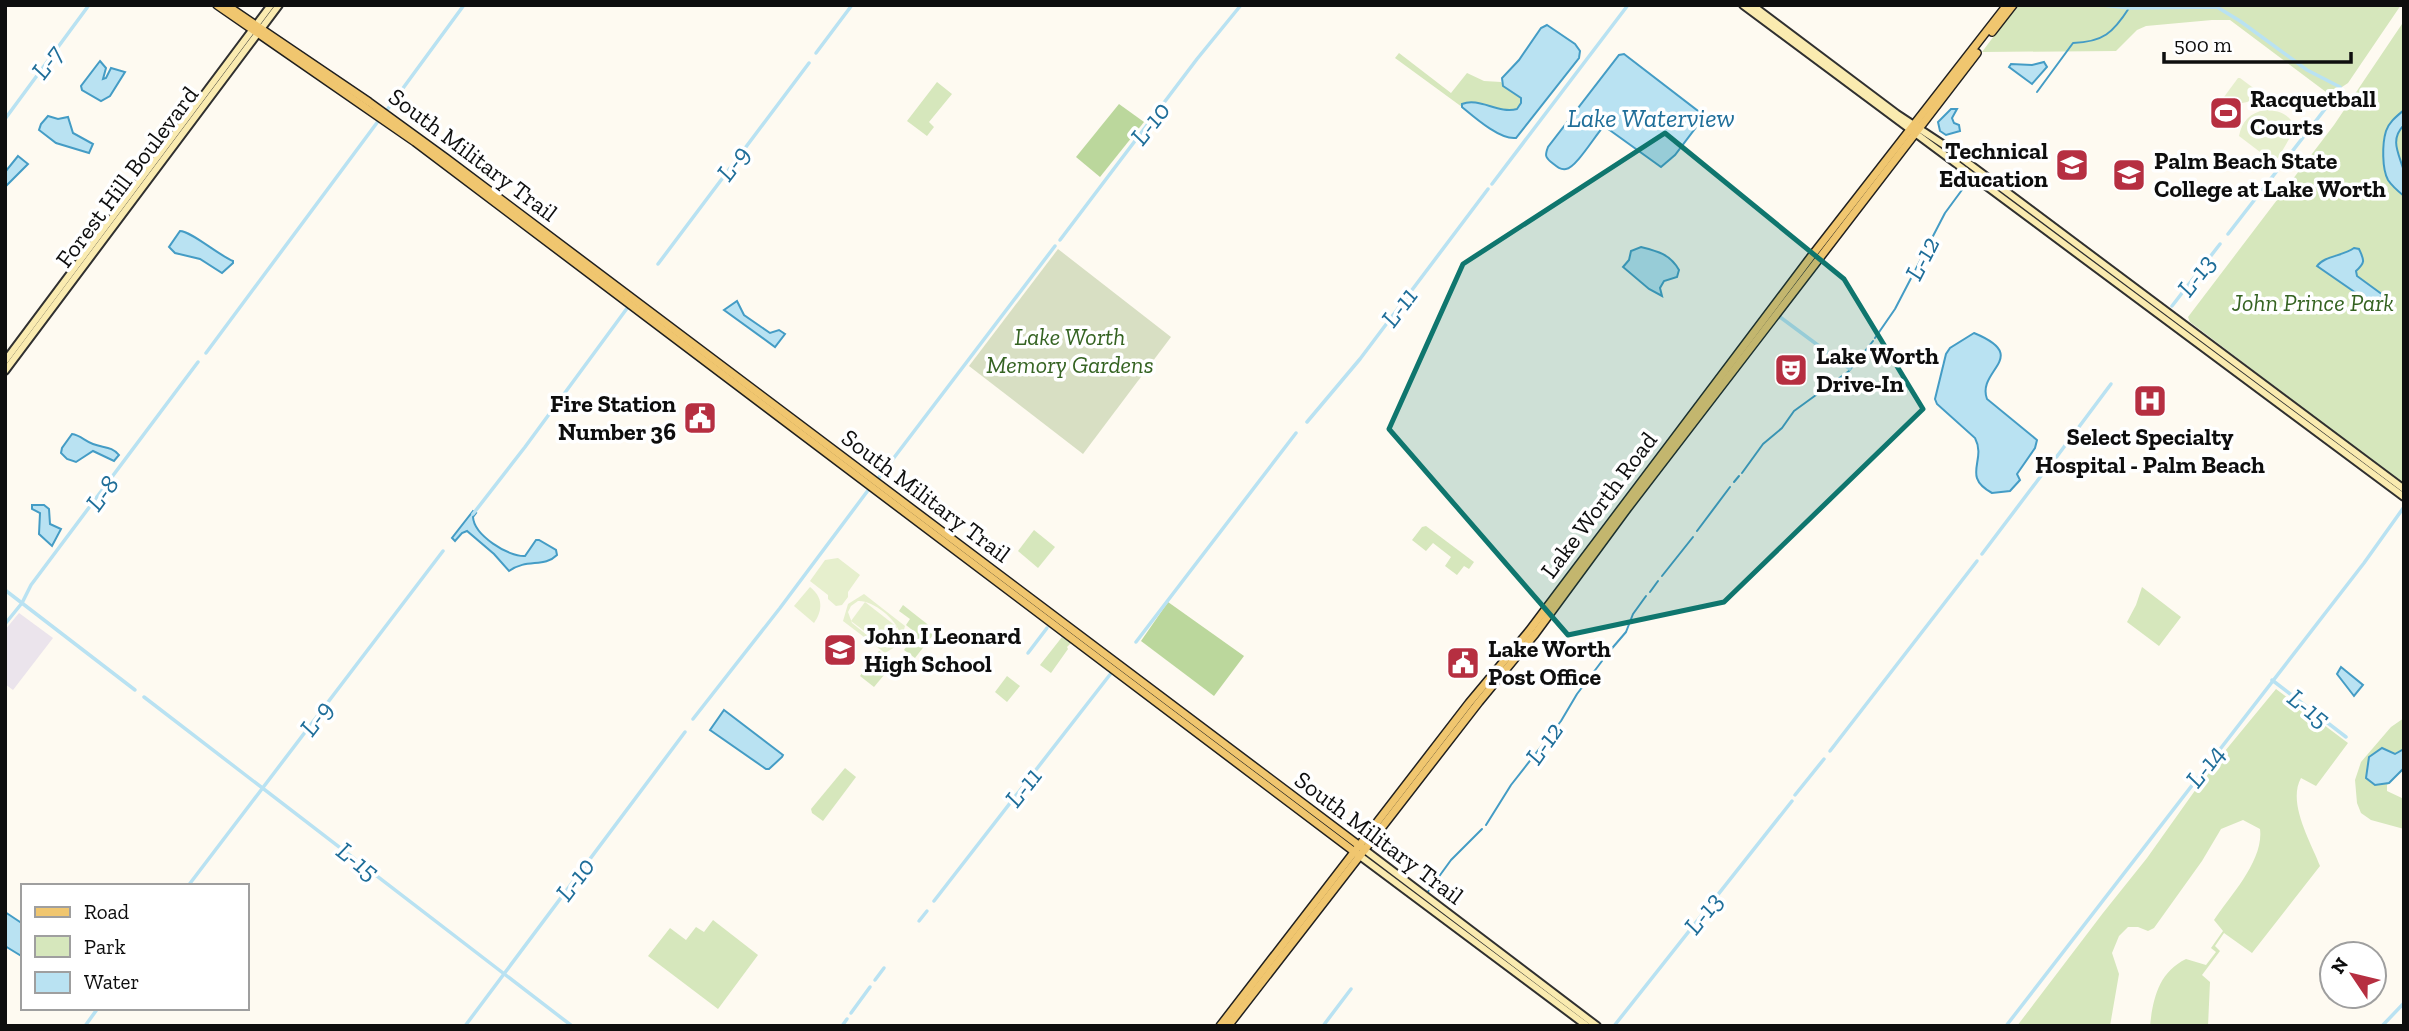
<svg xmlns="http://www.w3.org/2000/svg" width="2409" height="1031" font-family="'Zilla Slab',serif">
  <rect width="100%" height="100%" fill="#fefaf1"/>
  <!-- industrial -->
  <path fill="#ebe4ec" d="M 19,613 L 53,638 L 13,690 L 5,684 L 5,630 Z"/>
  <!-- green -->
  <g fill="#d6e7bc">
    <path d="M 2017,5 L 2401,5 L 2348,83 L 2330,95 L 2230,20 L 2212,20 L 2146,26 L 2137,30 L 2116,51 L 1982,52 Z"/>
    <path d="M 2404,21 L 2404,485 L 2190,322 L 2188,317 L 2334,125 Z"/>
    <path d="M 1399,53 L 1451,93 L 1467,73 L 1484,81 L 1501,82 L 1504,86 L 1521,98 L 1521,103 L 1517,109 C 1498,114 1481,99 1462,104 L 1462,107 L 1395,58 Z"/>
    <path d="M 937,82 L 952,94 L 929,122 L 934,127 L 927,136 L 907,121 Z"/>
    <path d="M 1426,526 L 1474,562 L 1469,569 L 1464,566 L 1457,575 L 1445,566 L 1451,557 L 1433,543 L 1426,551 L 1412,540 L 1422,527 Z"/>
    <path d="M 1034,530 L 1055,547 L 1038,568 L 1018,551 Z"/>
    <path d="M 2142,587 L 2181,617 L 2159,646 L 2127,622 L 2136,605 Z"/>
    <path d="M 903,605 L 936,631 L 915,658 L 904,650 L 916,633 L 906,625 L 910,619 L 899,611 Z"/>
    <path d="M 1062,637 L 1071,643 L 1067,647 L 1068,649 L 1051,673 L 1040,665 Z"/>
    <path d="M 879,651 L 894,663 L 874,687 L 860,676 Z"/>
    <path d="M 1007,676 L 1020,686 L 1007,702 L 995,692 Z"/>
    <path d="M 2276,689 L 2348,743 L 2316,786 L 2301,778 C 2287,803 2311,842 2320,866 L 2252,953 L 2224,933 L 2215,946 L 2220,951 L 2202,975 L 2210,982 L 2208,1026 L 2150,1026 C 2153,998 2159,972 2186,959 L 2206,965 L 2216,952 L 2211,948 L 2223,931 L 2214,920 C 2231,895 2264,860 2260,829 L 2243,820 L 2221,829 L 2202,861 L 2154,928 L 2148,931 L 2138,927 L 2128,927 L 2119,936 L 2112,953 L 2119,974 L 2110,1026 L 2017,1026 L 2103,913 L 2147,858 L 2211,768 Z"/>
    <path d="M 2404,718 L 2404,768 L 2387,785 L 2387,791 L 2404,799 L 2404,829 L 2371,820 L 2361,813 L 2357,803 L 2355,780 L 2361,762 L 2391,727 Z"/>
    <path d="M 845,768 L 856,777 L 823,821 L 812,813 L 811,809 Z"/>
    <path d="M 713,920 L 758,955 L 718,1009 L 648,956 L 670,928 L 686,940 L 696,927 L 704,932 Z"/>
  </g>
  <!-- forest -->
  <g fill="#bbd79c">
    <path d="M 1119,104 L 1144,122 L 1100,177 L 1076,157 Z"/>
    <path d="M 1168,602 L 1244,656 L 1214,696 L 1141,641 Z"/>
  </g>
  <!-- cemetery -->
  <path fill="#d8dfc3" d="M 1058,249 L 1171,337 L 1083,454 L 969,366 Z"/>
  <!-- pitch -->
  <g fill="#e6efcd" fill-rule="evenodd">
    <path d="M 2238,78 L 2240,78 L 2260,93 C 2250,105 2237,106 2224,97 Z"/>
    <path d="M 2265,110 C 2279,110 2292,115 2295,129 L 2278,158 L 2270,164 L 2260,152 L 2239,136 C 2242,121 2250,113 2265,110 Z"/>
    <path d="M 838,558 L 860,575 L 848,592 L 848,597 L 842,605 L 836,606 L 828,599 L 828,595 L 810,581 L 825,560 Z"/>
    <path d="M 810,587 C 823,597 823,610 814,623 L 794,606 Z"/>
    <path d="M 864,594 L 905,626 L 900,644 L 885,653 L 843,621 L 848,604 ZM 858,601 C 872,600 897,619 900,634 L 896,643 L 886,647 L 878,644 L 852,623 L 848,612 L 851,606 Z"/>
    <path d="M 865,602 L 897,627 L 883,645 L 851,621 Z"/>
  </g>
  <!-- water -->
  <g fill="#b9e2f2" stroke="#449cc5" stroke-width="2">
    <path d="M 1547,25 L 1575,44 L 1580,51 L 1579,58 L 1516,138 C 1500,140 1474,117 1462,107 L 1462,104 C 1479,97 1498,114 1517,109 L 1521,103 L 1521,98 L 1503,86 L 1502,78 L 1519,60 L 1541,28 Z"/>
    <path d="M 1624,54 L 1698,111 L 1701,118 L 1700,122 L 1675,155 L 1661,167 L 1604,126 C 1596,134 1576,168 1566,169 C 1560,170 1556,166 1551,162 C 1545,157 1545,155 1548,147 L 1619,55 Z"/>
    <path d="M 100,61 L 106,68 L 103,79 L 106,78 L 111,68 L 125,72 L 110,96 L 101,101 L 82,90 L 81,86 Z"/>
    <path d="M 2044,62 L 2047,67 L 2032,84 L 2009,67 L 2011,64 L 2032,65 Z"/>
    <path d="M 1951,109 L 1957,109 L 1952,118 L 1954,123 L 1959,125 L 1960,131 L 1946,135 L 1940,131 L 1938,122 Z"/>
    <path d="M 2404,110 L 2404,125 C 2390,139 2398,152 2403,168 C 2406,176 2404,188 2404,196 C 2399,192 2392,186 2388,180 C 2382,169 2382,144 2386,131 C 2389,122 2397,116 2404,110 Z"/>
    <path d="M 48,116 L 58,119 L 68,117 L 73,133 L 93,144 L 89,153 L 56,143 L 39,130 L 41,124 Z"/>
    <path d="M 18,156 L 28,164 L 5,187 L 5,172 Z"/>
    <path d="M 180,231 C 191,231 218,255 233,261 L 233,263 L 222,273 L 200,259 L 175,253 L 169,247 Z"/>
    <path d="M 1641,247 C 1657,251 1670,254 1679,270 L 1677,277 L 1664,281 L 1660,288 L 1662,296 L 1649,289 L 1623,267 L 1629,260 L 1631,251 Z"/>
    <path d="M 2354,248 L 2359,249 C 2364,260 2366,262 2356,271 L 2357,276 L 2383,295 L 2372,304 L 2317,266 C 2324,256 2343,256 2354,248 Z"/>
    <path d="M 737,301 L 744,315 L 770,333 L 779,330 L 785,334 L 775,347 L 724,310 Z"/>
    <path d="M 1974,333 C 2032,357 1976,370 1987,399 L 2037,440 L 2035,448 L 2017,474 L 2020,480 L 2010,491 L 1992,493 C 1961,476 1987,461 1975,438 L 1937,404 L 1935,399 L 1946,354 L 1950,348 Z"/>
    <path d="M 72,434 C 80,435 85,441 93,444 C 103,448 112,446 119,455 L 114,461 L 93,451 L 76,462 L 67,459 L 61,453 L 62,448 Z"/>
    <path d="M 32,505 L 44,505 L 49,509 L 50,524 L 61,529 L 52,546 L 39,534 L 40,513 L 32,509 Z"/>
    <path d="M 473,511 L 476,513 L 473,517 C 474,535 508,557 525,556 L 536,540 L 539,540 L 556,550 L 557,555 C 544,568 527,558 509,571 L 494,554 L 467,531 L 462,533 L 455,541 L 452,538 Z"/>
    <path d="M 2341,667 L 2363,685 L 2354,696 L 2337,674 Z"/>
    <path d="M 724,710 L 783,755 L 782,757 L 769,769 L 766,769 L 710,730 Z"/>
    <path d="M 2382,748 L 2395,754 L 2404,749 L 2404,768 L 2389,783 L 2375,785 L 2366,778 L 2369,757 Z"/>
    <path d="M 5,912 L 23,924 L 23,957 L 5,946 Z"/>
  </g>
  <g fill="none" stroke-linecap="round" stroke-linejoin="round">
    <!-- stream -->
    <g stroke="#449cc5" stroke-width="2">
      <path d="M 2037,92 L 2073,43 C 2103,42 2113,33 2129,8"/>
      <path d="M 1875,338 L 1895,309 L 1945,213 L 1970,179"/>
      <path d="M 1742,473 L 1763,444 L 1782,428 L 1794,411 L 1849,371 L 1873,341"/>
      <path d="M 1734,482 L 1739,476"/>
      <path d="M 1697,531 L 1730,487"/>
      <path d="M 1662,576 L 1693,537"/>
      <path d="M 1650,592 L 1658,581"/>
      <path d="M 1608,653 L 1626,632 L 1633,614 L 1646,596"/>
      <path d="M 1486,825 L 1511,785 L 1561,721 L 1577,694 L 1602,661"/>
      <path d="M 1427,893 L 1451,860 L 1482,829"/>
    </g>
    <!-- canal -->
    <g stroke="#b9e2f2" stroke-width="3.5">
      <path d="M 2102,5 L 2129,8 L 2217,7 L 2240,21 L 2307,70 L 2340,87 L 2339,91 L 2228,234"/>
      <path d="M 816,53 L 852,5"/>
      <path d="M 387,110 L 464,5"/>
      <path d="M 5,119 L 89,5"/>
      <path d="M 1492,184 L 1628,5"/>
      <path d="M 1060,240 L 1197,59 L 1241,5"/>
      <path d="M 658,264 L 809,63"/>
      <path d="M 2172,306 L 2220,244"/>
      <path d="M 1780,317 L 1850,369"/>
      <path d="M 206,353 L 379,120"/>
      <path d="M 1307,422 L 1360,359 L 1488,189"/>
      <path d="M 2052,463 L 2111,384"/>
      <path d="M 877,480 L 1055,246"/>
      <path d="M 473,514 L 525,447 L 628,307"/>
      <path d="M 1982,554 L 2047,468"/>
      <path d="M 5,590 L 135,690"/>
      <path d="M 5,624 L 22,603 L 31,585 L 198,362"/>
      <path d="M 1136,642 L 1296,433"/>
      <path d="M 1028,653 L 1047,628"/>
      <path d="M 2272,680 L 2346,737"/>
      <path d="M 144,697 L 572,1026"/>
      <path d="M 693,719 L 780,608 L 869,489"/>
      <path d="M 1830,751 L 1977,561"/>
      <path d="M 1795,795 L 1824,759"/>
      <path d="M 188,886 L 443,551"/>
      <path d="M 934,901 L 1112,672"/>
      <path d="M 919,921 L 927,911"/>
      <path d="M 875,980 L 884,968"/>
      <path d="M 851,1013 L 870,987"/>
      <path d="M 85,1026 L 98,1008"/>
      <path d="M 465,1026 L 685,732"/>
      <path d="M 842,1026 L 847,1019"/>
      <path d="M 1323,1026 L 1351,989"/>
      <path d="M 1614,1026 L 1792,801"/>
      <path d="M 2006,1026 L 2364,563 L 2404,507"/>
      <path d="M 2382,1026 L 2404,1003"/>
    </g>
    <defs>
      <g id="secondary">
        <path d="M 1743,5 L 2404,497"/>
        <path d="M 1752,5 L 1897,114 L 1944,145 L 2404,489"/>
        <path d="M 5,361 L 271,5"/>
        <path d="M 5,371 L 279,5"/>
        <path d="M 1365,850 L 1597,1026"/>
        <path d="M 1360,856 L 1587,1026"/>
      </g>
      <g id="primary">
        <path d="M 217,5 L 415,142 L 1360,856"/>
        <path d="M 226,5 L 369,102 L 446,158 L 1365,850"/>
        <path d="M 1992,32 L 2013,5"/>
        <path d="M 1220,1026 L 1469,703 L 1529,631 L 1810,258 L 2007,5"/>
        <path d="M 1228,1026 L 1479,702 L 1535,634 L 1627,509 L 1977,53"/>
      </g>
    </defs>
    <!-- secondary casing -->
    <use href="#secondary" stroke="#303030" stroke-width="10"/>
    <!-- primary casing -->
    <use href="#primary" stroke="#1f1f1f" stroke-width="10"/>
    <!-- secondary -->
    <use href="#secondary" stroke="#faebb0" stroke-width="6"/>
    <!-- primary -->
    <use href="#primary" stroke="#f0c66f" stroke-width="7"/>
  </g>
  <!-- marked area -->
  <path fill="#0f766e" fill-opacity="0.2" stroke="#0f766e" stroke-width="5" stroke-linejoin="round" d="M 1665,133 L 1844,279 L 1923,409 L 1724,602 L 1568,635 L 1389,429 L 1463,264 Z"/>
  <!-- icons -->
  <defs>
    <symbol id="stadium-square" viewBox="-11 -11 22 22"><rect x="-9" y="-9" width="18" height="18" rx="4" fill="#b62f41" stroke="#fff"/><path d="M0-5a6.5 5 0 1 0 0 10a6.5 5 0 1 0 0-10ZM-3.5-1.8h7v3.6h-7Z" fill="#fff"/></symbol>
    <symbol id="university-square" viewBox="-11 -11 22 22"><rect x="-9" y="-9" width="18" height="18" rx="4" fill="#b62f41" stroke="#fff"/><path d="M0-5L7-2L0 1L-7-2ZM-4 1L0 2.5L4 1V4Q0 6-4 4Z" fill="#fff"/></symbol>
    <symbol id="theatre-square" viewBox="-11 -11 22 22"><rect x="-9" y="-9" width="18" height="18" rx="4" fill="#b62f41" stroke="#fff"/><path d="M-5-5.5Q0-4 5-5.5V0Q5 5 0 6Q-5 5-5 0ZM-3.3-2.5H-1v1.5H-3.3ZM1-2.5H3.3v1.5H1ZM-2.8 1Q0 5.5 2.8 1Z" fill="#fff"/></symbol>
    <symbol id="hospital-square" viewBox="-11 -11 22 22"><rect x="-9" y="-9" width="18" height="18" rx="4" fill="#b62f41" stroke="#fff"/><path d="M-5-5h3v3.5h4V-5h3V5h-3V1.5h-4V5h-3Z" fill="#fff"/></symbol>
    <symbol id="civic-square" viewBox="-11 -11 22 22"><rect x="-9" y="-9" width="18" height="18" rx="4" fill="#b62f41" stroke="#fff"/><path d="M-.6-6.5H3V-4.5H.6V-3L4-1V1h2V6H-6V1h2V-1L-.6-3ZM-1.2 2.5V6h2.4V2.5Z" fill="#fff"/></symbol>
    <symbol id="school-square" viewBox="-11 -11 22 22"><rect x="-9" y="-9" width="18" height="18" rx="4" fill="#b62f41" stroke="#fff"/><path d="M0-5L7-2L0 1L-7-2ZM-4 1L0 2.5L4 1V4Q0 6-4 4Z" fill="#fff"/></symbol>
  </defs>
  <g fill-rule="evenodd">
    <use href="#stadium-square" x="2207" y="94" width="38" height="38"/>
    <use href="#university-square" x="2053" y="146" width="38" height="38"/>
    <use href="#university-square" x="2110" y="156" width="38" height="38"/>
    <use href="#theatre-square" x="1772" y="351" width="38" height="38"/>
    <use href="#hospital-square" x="2131" y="382" width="38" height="38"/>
    <use href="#civic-square" x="681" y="399" width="38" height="38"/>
    <use href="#school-square" x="821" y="631" width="38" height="38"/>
    <use href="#civic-square" x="1444" y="644" width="38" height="38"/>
  </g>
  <g text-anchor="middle" stroke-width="7" stroke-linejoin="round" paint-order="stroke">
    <!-- poi labels -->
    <g font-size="24" font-weight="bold" fill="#0e0e0e" stroke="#fff" text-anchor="start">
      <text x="2250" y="107">Racquetball<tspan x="2250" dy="28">Courts</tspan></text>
      <text x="2048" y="159" text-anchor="end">Technical<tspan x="2048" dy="28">Education</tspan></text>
      <text x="2154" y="169">Palm Beach State<tspan x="2154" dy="28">College at Lake Worth</tspan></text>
      <text x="1816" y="364">Lake Worth<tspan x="1816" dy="28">Drive-In</tspan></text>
      <text x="676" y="412" text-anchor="end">Fire Station<tspan x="676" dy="28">Number 36</tspan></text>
      <text x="2150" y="445" text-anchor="middle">Select Specialty<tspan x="2150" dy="28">Hospital - Palm Beach</tspan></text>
      <text x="864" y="644">John I Leonard<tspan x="864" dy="28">High School</tspan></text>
      <text x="1488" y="657">Lake Worth<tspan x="1488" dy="28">Post Office</tspan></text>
    </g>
    <!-- street labels -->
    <g font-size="24" fill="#0e0e0e" stroke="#fff">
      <text transform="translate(473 155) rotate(37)" y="8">South Military Trail</text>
      <text transform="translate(127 177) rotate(-53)" y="8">Forest Hill Boulevard</text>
      <text transform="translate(926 496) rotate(37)" y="8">South Military Trail</text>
      <text transform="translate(1599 505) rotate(-53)" y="8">Lake Worth Road</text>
      <text transform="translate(1379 838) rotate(37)" y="8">South Military Trail</text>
    </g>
    <!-- park labels -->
    <g font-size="24" font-style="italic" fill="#356322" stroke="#fff">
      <text x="2313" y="311">John Prince Park</text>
      <text x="1070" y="345">Lake Worth<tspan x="1070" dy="28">Memory Gardens</tspan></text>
    </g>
    <!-- water labels -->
    <g font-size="26" font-style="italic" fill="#1f6e99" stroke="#fff">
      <text transform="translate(47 62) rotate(-53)" y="9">L-7</text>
      <text x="1651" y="127">Lake Waterview</text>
      <text transform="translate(1150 123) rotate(-52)" y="9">L-10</text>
      <text transform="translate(733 163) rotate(-53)" y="9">L-9</text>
      <text transform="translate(1922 258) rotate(-63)" y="9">L-12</text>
      <text transform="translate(2196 275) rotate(-53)" y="9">L-13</text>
      <text transform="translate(1399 307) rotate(-53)" y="9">L-11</text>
      <text transform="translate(102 493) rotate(-54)" y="9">L-8</text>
      <text transform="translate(2309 708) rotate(38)" y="9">L-15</text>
      <text transform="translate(316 718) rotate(-53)" y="9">L-9</text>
      <text transform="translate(1544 743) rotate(-55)" y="9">L-12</text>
      <text transform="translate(2205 766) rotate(-52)" y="9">L-14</text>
      <text transform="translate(1023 787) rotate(-52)" y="9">L-11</text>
      <text transform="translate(358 861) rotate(38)" y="9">L-15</text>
      <text transform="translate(575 879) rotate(-53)" y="9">L-10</text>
      <text transform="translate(1703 913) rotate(-52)" y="9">L-13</text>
    </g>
  </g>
  <!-- border -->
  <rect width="2409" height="1031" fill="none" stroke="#0e0e0e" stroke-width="14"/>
  <!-- legend -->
  <rect x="21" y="884" width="228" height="126" fill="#ffffff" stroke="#9f9f9f" stroke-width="2"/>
  <rect x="35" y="907" width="35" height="10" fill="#f0c66f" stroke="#9f9f9f" stroke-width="2"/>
  <text x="84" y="919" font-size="21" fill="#0e0e0e">Road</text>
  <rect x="35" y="936" width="35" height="21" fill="#d6e7bc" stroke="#9f9f9f" stroke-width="2"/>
  <text x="84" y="954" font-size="21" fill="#0e0e0e">Park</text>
  <rect x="35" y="972" width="35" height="21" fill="#b9e2f2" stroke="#9f9f9f" stroke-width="2"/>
  <text x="84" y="989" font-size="21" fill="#0e0e0e">Water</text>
  <!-- north arrow -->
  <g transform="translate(2353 975) rotate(305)"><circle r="33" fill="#ffffff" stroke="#9f9f9f" stroke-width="2"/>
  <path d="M0-5L12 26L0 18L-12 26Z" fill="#b62f41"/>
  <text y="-10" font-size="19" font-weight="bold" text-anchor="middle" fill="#0e0e0e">N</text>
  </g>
  <!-- scale -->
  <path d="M2164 52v10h187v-10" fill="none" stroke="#0e0e0e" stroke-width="3.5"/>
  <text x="2174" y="52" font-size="21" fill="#0e0e0e" stroke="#ffffff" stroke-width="5" paint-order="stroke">500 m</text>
</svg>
